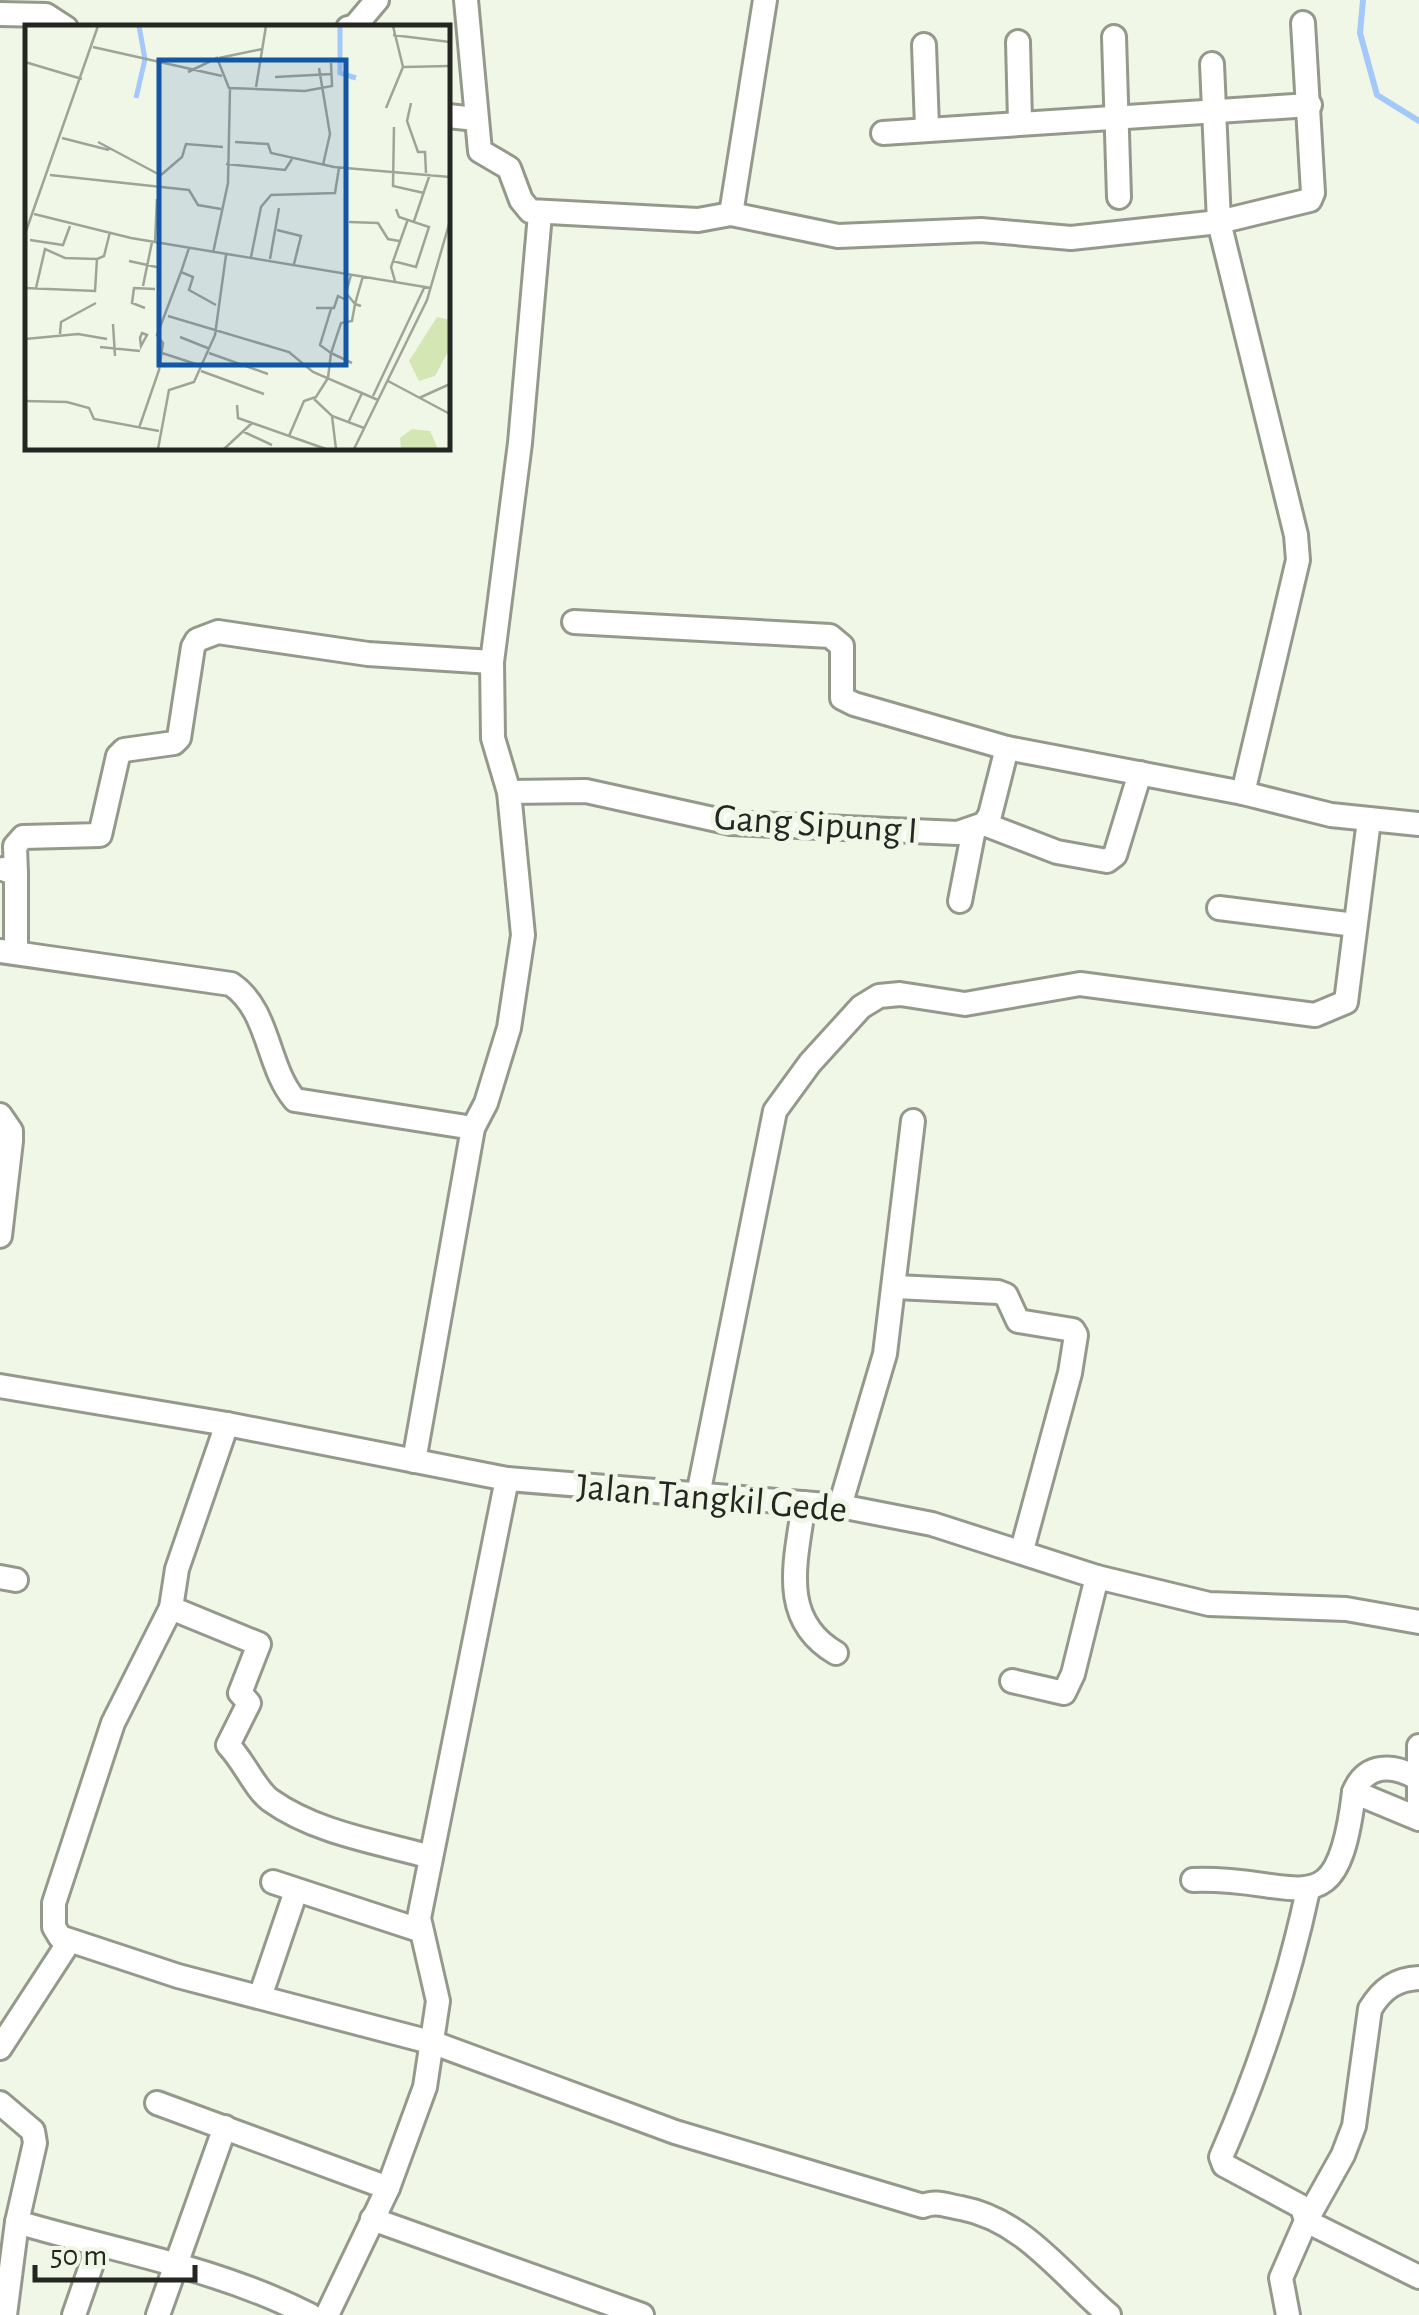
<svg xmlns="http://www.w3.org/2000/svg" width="1419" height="2315" font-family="'Alegreya Sans',sans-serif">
  <rect width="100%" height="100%" fill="#f1f7e7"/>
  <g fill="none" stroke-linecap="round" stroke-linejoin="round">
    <!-- stream -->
    <path stroke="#a3c8fa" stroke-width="6" d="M 1363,0 L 1360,33 L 1377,95 L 1419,121"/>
    <defs>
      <g id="minor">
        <path d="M 466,0 L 480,151 L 509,168 L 521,200 L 530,211 L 698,220 L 731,214 L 838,236 L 981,230 L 1071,238 L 1219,222 L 1310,200 L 1313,193 L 1303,23"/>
        <path d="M 0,14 L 46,15 L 66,28"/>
        <path d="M 348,28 L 355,26 L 377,0"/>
        <path d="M 1114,37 L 1119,197"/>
        <path d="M 1018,42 L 1020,121"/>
        <path d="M 924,45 L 927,127"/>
        <path d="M 1212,64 L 1219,222 L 1296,535 L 1298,560 L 1243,793"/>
        <path d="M 448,116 L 476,119"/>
        <path d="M 883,133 L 1310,105"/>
        <path d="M 731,214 L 765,0"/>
        <path d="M 574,622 L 830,636 L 842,646 L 842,698 L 854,704 L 1007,748 L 1243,793 L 1331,815 L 1419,824"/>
        <path d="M 509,792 L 586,791 L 731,823 L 958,833 L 984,824 L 990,815 L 1007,748"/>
        <path d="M 984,824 L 1057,852 L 1107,861 L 1115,855 L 1140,773"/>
        <path d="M 3,869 L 16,874 L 16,952"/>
        <path d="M 16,874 L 15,846 L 23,837 L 100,835 L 118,756 L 124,750 L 174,743 L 179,738 L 193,647 L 197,640 L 218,632 L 368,654 L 492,662"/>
        <path d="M 960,901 L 974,829"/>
        <path d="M 1219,908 L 1355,925"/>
        <path d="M 0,951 L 231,984 C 270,1010 266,1066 295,1100 L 473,1128"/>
        <path d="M 0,1115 L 11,1131 L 11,1141 L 0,1236"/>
        <path d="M 896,1287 L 998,1292 L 1006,1295 L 1018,1321 L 1073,1330 L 1076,1335 L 1070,1373 L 1022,1550"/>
        <path d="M 0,1386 L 227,1424 L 507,1479 L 840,1506 L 932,1524 L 1097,1577 L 1209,1604 L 1346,1609 L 1419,1622"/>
        <path d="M 227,1424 L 177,1569 L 171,1608 L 259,1644 L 240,1693 L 249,1703 L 228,1745 C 243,1760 256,1790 270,1800 C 316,1833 378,1842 431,1857"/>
        <path d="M 414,1461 L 473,1128 L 486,1103 L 509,1028 L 523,935 L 509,792 L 493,738 L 492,662 L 520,443 L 540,214"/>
        <path d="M 698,1495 L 775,1111 L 810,1063 L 861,1007 L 879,996 L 900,994 L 965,1004 L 1080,984 L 1315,1015 L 1346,1002 L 1369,820"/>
        <path d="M 804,1503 C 796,1561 778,1619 836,1653"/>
        <path d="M 840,1506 L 885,1354 L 913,1121"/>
        <path d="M 0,1577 L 16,1580"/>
        <path d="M 171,1608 L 113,1723 L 54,1903 L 54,1927 L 60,1937 L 178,1976 L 434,2043 L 675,2132 L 923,2206 C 936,2200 947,2206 961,2208 C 1024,2220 1062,2275 1109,2315"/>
        <path d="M 1012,1681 L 1064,1693 L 1073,1674 L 1097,1577"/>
        <path d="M 1419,1746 L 1419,1805"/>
        <path d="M 1354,1792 C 1366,1763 1393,1764 1417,1778"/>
        <path d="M 1193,1880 C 1300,1876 1337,1934 1354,1792 L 1419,1819"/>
        <path d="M 273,1882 L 419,1930"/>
        <path d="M 1419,1978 C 1396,1979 1382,1989 1370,2009 L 1354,2126 L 1343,2155 L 1306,2221 L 1419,2277"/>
        <path d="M 260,1997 L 296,1891"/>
        <path d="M 0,2048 L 69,1942"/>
        <path d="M 0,2103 L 33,2131 L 35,2143 L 17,2222 L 5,2315"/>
        <path d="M 157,2103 L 388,2188"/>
        <path d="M 372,2219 L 642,2315"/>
        <path d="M 17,2222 C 118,2252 215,2267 310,2315"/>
        <path d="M 74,2315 L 98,2246"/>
        <path d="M 158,2315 L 225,2127"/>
        <path d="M 327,2315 L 388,2188 L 425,2087 L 438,2001 L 419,1918 L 507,1479"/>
        <path d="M 1288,2315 L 1281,2278 L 1306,2221 L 1302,2207 L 1224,2165 L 1221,2157 C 1259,2070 1288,1984 1308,1890"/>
      </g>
    </defs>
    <!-- minor casing -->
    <use href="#minor" stroke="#949a8b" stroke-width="28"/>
    <!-- minor -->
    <use href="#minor" stroke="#fff" stroke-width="22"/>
  </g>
  <g text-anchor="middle" stroke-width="10" stroke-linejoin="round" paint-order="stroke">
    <!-- street labels -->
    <g font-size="38" fill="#242721" stroke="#f1f7e7">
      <text transform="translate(816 823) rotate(4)" y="13">Gang Sipung I</text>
      <text transform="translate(712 1497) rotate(5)" y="13">Jalan Tangkil Gede</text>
    </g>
  </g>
  <!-- overview -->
  <g transform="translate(25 25)">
    <rect width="425" height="425" fill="#f1f7e7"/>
    <path d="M 412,292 L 425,295 L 425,323 L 410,351 L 394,356 L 384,336 ZM 387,404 L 405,406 L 413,424 L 376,424 L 375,413 Z" fill="#d4e6b4"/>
    <path fill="none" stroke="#a3c8fa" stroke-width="5" d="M 315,1 L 315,48 L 331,53M 111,73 L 120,34 L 114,1"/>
    <path fill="none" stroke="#9fa498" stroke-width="2.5" d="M 368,1 L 378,42M 368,10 L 425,17M 68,22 L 197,51M 194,33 L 237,24M 0,37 L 57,54M 378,42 L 425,41M 294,43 L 305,109 L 298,140M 163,47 L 192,33 L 204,63 L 280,66 L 307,61 L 306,38M 250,52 L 307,49M 231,62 L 241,1M 386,78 L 382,96 L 393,127 L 400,127 L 401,148M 361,83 L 378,42M 369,102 L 368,161 L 399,168M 37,113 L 84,125M 73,117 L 135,150M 210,117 L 243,119 L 246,128 L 309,142 L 425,152M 201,139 L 260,145 L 267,134M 25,150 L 164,165 L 173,180 L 196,184M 136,150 L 157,132 L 161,119 L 198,122M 9,189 L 106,213 L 406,263M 389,196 L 405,149M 324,197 L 353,198 L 363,214 L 374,216M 252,205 L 276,211 L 269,239M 0,209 L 73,1M 5,215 L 38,220 L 45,201M 130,217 L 132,174M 164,223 L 156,247 L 168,252 L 164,265 L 191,280M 188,228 L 203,158 L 205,63M 226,232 L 236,182 L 246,170 L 310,168 L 314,143M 245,234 L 254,183M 104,236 L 136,243M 368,236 L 391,242 L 404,202 L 374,192 L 371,184M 326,250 L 321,268 L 330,279 L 327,296 L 316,298 L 306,328 L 327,338M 370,256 L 366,242 L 383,194M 118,261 L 127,217M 0,263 L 70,266 L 72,234 L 79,231 L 85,207M 11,263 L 20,224 L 40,233 L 72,234M 336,281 L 330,279 L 338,251M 120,283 L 107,278 L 109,263 L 130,264M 291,283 L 309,283 L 313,271 L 321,275M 143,291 L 264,327 L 288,347 L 353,375M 88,299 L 90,331M 117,308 L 122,310 L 116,321 L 115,313 ZM 35,309 L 36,297 L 71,278M 155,312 L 185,324M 0,314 L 53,309 L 82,314M 75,322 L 115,326M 137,328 L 177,341M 184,328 L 243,349M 176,346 L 239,369M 363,356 L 425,389M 348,371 L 400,261M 394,373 L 425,359M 289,374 L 307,391 L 339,403M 0,376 L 42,377 L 64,383 L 69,394 L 134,406M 212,380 L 213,393 L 301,424M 307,391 L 311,424M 324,396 L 337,368M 114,403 L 134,345 L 138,318 L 132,310 L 156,247M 219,407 L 247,420M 264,411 L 279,376 L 291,372 L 303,353 L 306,328 L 295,320 L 306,284M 133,424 L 144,365 L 169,357 L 190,310 L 201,230M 199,424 L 227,398M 329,424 L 402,275 L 425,196"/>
    <path fill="#1157a6" fill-opacity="0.15" stroke="#1157a6" stroke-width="5" d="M 134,35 L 321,35 L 321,340 L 134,340 Z"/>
    <rect width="425" height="425" fill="none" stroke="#242721" stroke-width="5"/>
  </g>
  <!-- scale -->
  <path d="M35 2265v15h160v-15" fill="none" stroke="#242721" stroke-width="5"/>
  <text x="50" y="2265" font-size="30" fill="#242721" stroke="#f1f7e7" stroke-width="8" paint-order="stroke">50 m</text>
</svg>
